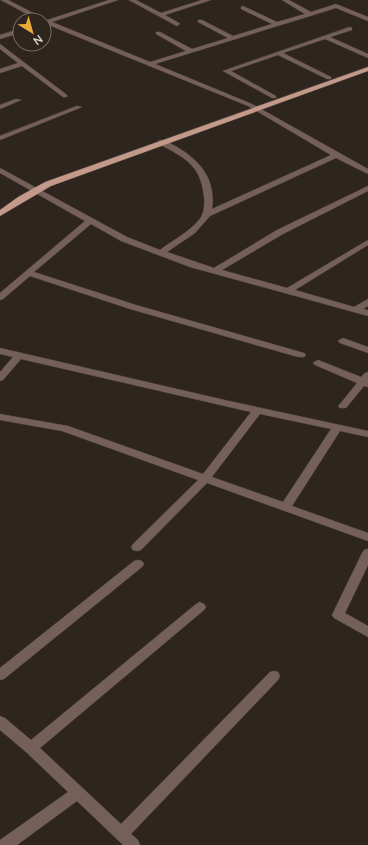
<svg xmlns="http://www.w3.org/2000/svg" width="368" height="845" font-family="Lato,sans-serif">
  <rect width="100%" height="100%" fill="#2d251e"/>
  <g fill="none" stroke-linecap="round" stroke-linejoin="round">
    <defs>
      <g id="minor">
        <path d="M 1,0 L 8,0 L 47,20 L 109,0 L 118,0 L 52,22 L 150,62 L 186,51 L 156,34 L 156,32 L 160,32 L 192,49 L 228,38 L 198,22 L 198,20 L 202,20 L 233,36 L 272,24 L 241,9 L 241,7 L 243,6 L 277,22 L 305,14 L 282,0 L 289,0 L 311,12 L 336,4 L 368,17 L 368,21 L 336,8 L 155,64 L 252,104 L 368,169 L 368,174 L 336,158 L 210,216 L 195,233 L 167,252 L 214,268 L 277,230 L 368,186 L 368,191 L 283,234 L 222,270 L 287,288 L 368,240 L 368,245 L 295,290 L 354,307 L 368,299 L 368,306 L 363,309 L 368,310 L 368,316 L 190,267 L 121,241 L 91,224 L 34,272 L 136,305 L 304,353 L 306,355 L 304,357 L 298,357 L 130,309 L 30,276 L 3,299 L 0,300 L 0,293 L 85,221 L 0,173 L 0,168 L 127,237 L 160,250 C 173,240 189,232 199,220 C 204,214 205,205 204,197 C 201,165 185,158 159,144 L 159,140 C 166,140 171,144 177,147 C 201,161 216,180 212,209 L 331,155 L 248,106 L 46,24 L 44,25 L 44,20 L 38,20 Z"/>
        <path d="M 129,0 L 136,0 L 161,13 L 202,0 L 211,0 L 165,15 L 179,23 L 180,24 L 177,26 Z"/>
        <path d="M 350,27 L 352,28 L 352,30 L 330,37 L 368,54 L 368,58 L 325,39 L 283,53 L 331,77 L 331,79 L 327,79 L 278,55 L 231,71 L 276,96 L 276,98 L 272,98 L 223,71 Z"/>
        <path d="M 20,29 L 20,33 L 0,39 L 0,35 Z"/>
        <path d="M 0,44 L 67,95 L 67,97 L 63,97 L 22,66 L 0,73 L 0,69 L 18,63 L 0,49 Z"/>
        <path d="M 16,99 L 21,100 L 0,109 L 0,105 Z"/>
        <path d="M 77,106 L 82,107 L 0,140 L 0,136 Z"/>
        <path d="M 343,338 L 368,347 L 368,353 L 340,343 L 338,341 Z"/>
        <path d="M 0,348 L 229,401 L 368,431 L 368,437 L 340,431 L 292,506 L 368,533 L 368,541 L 207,483 L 141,550 L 137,551 L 133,550 L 131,547 L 133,544 L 198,480 L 62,431 L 0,420 L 0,414 L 68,426 L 203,474 L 251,412 L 21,359 L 3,380 L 0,381 L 0,372 L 13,357 L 0,354 ZM 260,414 L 331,429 L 283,502 L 212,477 Z"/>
        <path d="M 318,360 L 361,377 L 365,373 L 368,372 L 368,387 L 364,386 L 346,408 L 340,408 L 338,406 L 340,404 L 357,383 L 315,365 L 313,363 Z"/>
        <path d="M 368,549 L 368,565 L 345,613 L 368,626 L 368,637 L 334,618 L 332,615 L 362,553 L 364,550 Z"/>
        <path d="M 138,560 L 142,561 L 144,564 L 142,567 L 4,679 L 0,680 L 0,668 L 134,561 Z"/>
        <path d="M 200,602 L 204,604 L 206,607 L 204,610 L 40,748 L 121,824 L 270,672 L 274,671 L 278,672 L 280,676 L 278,680 L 131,834 L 138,840 L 140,845 L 123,845 L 77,801 L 17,845 L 0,845 L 0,840 L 68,792 L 26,752 L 0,730 L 0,716 L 5,718 L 31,740 L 196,604 Z"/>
      </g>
      <path id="major" d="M 368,67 L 368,71 L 51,186 L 0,216 L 0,210 L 18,197 L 45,182 Z"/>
    </defs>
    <!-- minor casing -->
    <use href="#minor" stroke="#4a423b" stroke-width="1"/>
    <!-- major casing -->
    <use href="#major" stroke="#4a423b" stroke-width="1"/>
    <!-- minor -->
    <use href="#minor" fill="#756059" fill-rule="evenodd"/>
    <!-- major -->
    <use href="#major" fill="#c3998a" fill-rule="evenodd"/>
  </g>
  <!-- north arrow -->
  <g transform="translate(32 32) rotate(143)"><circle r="19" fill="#2d251e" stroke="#756d67"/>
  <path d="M0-3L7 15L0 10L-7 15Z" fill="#e9aa38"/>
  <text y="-6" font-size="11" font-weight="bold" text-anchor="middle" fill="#e0dad5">N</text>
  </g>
</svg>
